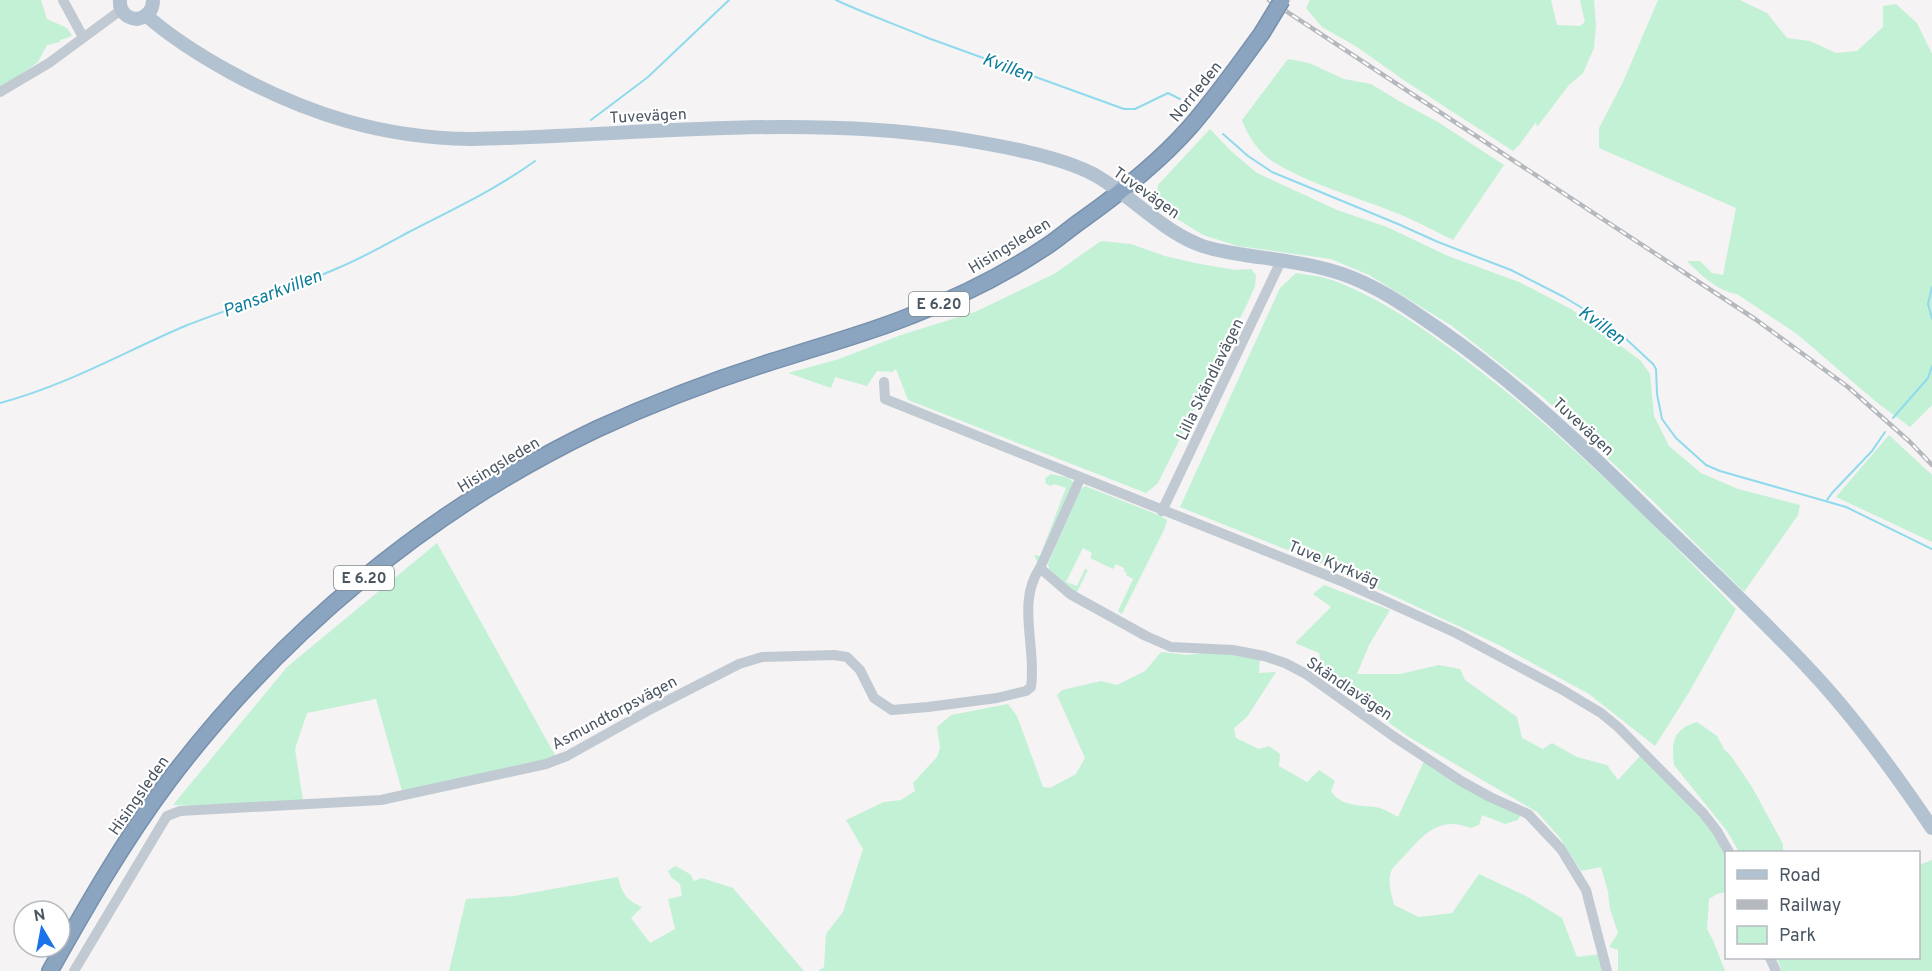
<svg xmlns="http://www.w3.org/2000/svg" width="1932" height="971" font-family="Overpass,sans-serif">
  <rect width="100%" height="100%" fill="#f5f3f3"/>
  <!-- green -->
  <g fill="#c3f1d5">
    <path d="M 0,0 L 41,0 L 47,19 L 67,28 L 72,35 L 70,37 L 60,40 L 60,42 L 47,45 L 38,62 L 22,74 L 0,87 Z"/>
    <path d="M 1310,0 L 1551,0 L 1557,25 L 1580,26 L 1585,22 L 1580,0 L 1594,0 L 1596,25 L 1594,48 L 1583,73 L 1569,85 L 1537,127 L 1536,122 L 1520,144 L 1513,151 L 1405,81 L 1357,47 L 1322,27 L 1306,8 Z"/>
    <path d="M 1658,0 L 1740,0 L 1767,13 L 1787,38 L 1810,41 L 1836,53 L 1857,51 L 1883,27 L 1883,6 L 1896,4 L 1917,23 L 1932,54 L 1932,405 L 1910,427 L 1875,401 L 1797,334 L 1737,294 C 1717,291 1701,275 1687,261 L 1700,261 L 1712,273 L 1723,275 L 1736,208 L 1599,148 L 1599,128 L 1623,82 Z"/>
    <path d="M 1288,59 L 1309,63 L 1344,79 L 1371,84 L 1399,101 L 1438,122 L 1504,165 L 1453,240 C 1431,229 1409,217 1386,209 C 1349,195 1309,183 1275,163 C 1259,153 1248,137 1242,120 Z"/>
    <path d="M 1210,129 L 1231,151 L 1257,173 L 1337,210 L 1387,227 L 1448,256 L 1519,282 L 1571,309 L 1641,361 L 1650,374 L 1654,416 L 1669,446 L 1701,473 L 1738,489 L 1800,505 L 1798,515 L 1744,592 L 1655,503 L 1544,398 L 1452,326 L 1369,275 L 1331,259 L 1238,246 L 1203,235 L 1168,213 L 1160,205 L 1157,195 L 1158,185 Z"/>
    <path d="M 1101,241 L 1131,244 L 1165,256 L 1195,263 L 1235,270 L 1251,269 L 1256,275 L 1255,286 L 1248,302 L 1158,483 L 1146,493 L 908,400 L 896,369 L 892,372 L 877,371 L 867,386 L 835,377 L 831,388 L 788,373 L 839,359 L 901,335 L 975,312 L 1054,274 Z"/>
    <path d="M 1296,273 C 1308,275 1321,276 1332,280 C 1381,298 1426,330 1468,362 C 1565,435 1652,522 1736,609 L 1688,694 L 1655,746 L 1589,694 L 1499,645 L 1338,570 L 1180,507 L 1280,288 Z"/>
    <path d="M 1889,435 L 1932,475 L 1932,542 L 1836,497 Z"/>
    <path d="M 1051,474 L 1069,478 L 1074,483 L 1039,562 L 1037,561 L 1034,555 L 1040,556 L 1066,488 L 1054,484 L 1051,486 L 1046,484 L 1045,478 Z"/>
    <path d="M 1085,486 L 1161,516 L 1167,520 L 1165,528 L 1122,614 L 1118,611 L 1133,579 L 1126,575 L 1127,573 L 1124,571 L 1124,568 L 1116,564 L 1113,569 L 1090,558 L 1092,553 L 1083,548 L 1066,582 L 1077,586 L 1085,569 L 1088,570 L 1077,592 L 1073,592 L 1050,573 L 1048,564 L 1052,554 L 1080,490 Z"/>
    <path d="M 437,543 L 556,757 L 402,791 L 376,699 L 307,713 L 295,749 L 303,800 L 205,806 L 173,805 L 287,667 Z"/>
    <path d="M 1324,585 L 1390,610 L 1369,645 L 1357,674 L 1400,674 L 1439,665 L 1460,669 L 1465,680 L 1517,717 L 1522,738 L 1543,749 L 1552,743 L 1577,757 L 1607,765 L 1618,780 L 1641,755 C 1664,777 1721,828 1726,859 C 1728,869 1726,882 1726,892 L 1717,894 L 1709,899 L 1707,929 L 1713,940 L 1725,971 L 1618,971 L 1618,950 L 1609,947 L 1618,933 L 1610,909 L 1608,892 L 1601,867 L 1581,871 L 1560,838 L 1537,812 L 1409,737 L 1324,677 L 1319,653 L 1295,643 L 1331,607 L 1313,594 Z"/>
    <path d="M 1161,652 L 1187,655 L 1203,653 L 1239,655 L 1260,658 L 1259,673 L 1276,672 L 1247,717 L 1234,728 L 1236,738 L 1259,749 L 1269,746 L 1280,754 L 1279,766 L 1307,782 L 1319,770 L 1335,781 L 1331,791 C 1341,807 1360,805 1375,807 C 1383,808 1391,813 1398,817 L 1425,759 L 1521,814 L 1518,820 L 1505,824 L 1482,815 L 1479,825 L 1471,828 C 1440,816 1425,833 1406,854 C 1402,859 1393,866 1391,872 C 1387,882 1392,895 1394,905 L 1419,917 L 1452,913 L 1479,874 L 1526,896 L 1562,918 L 1577,957 L 1600,954 L 1603,971 L 818,971 L 824,967 L 826,934 L 843,912 L 863,849 L 846,820 L 884,802 L 901,800 L 915,791 L 913,783 L 937,757 L 940,748 L 937,727 L 951,715 L 1008,704 L 1017,716 L 1043,787 L 1050,788 L 1076,774 L 1085,758 L 1057,695 L 1062,690 L 1101,681 L 1117,685 L 1145,671 Z"/>
    <path d="M 1697,722 L 1717,736 L 1724,749 L 1731,756 L 1752,787 L 1783,844 L 1783,852 L 1739,852 L 1727,831 L 1674,765 C 1671,741 1674,729 1697,722 Z"/>
    <path d="M 1932,860 L 1932,971 L 1782,971 L 1777,958 L 1918,958 L 1919,865 Z"/>
    <path d="M 675,866 L 690,874 L 694,881 L 702,878 L 733,888 L 804,971 L 449,971 L 466,899 L 514,896 L 618,877 C 622,893 626,900 642,907 L 631,918 L 650,943 L 675,929 L 668,899 L 682,896 L 680,884 L 671,877 L 668,871 Z"/>
  </g>
  <g fill="none" stroke-linecap="round" stroke-linejoin="round">
    <!-- stream -->
    <g stroke="#90daee" stroke-width="2">
      <path d="M 836,0 C 866,14 897,25 928,38 L 1124,109 L 1135,109 L 1168,93 L 1180,99"/>
      <path d="M 591,120 L 648,77 L 729,0"/>
      <path d="M 1223,134 L 1248,156 L 1272,172 L 1398,224 L 1438,242 L 1511,270 L 1564,297 L 1587,311 L 1625,338 L 1653,364 L 1656,369 L 1657,394 L 1662,419 L 1676,438 L 1706,465 L 1720,471 L 1846,507 L 1932,549"/>
      <path d="M 1932,287 L 1928,304 L 1932,319"/>
      <path d="M 0,403 C 65,386 124,352 185,326 C 236,306 288,290 338,268 C 362,258 385,245 407,233 C 451,210 495,190 535,161"/>
      <path d="M 1893,418 L 1928,378 L 1932,366"/>
      <path d="M 1827,500 L 1832,493 L 1872,451 L 1885,432"/>
    </g>
    <defs>
      <path id="highway" d="M 50,971 C 86,907 123,842 167,783 C 279,634 429,509 597,429 C 660,400 724,376 790,356 C 830,343 871,332 910,316 C 957,298 1002,276 1044,248 C 1057,240 1069,229 1082,220 C 1120,193 1159,162 1190,127 C 1216,97 1239,65 1262,33"/>
    </defs>
    <!-- highway casing -->
    <use href="#highway" stroke="#7690ad" stroke-width="18"/>
    <!-- minor -->
    <g stroke="#c1cad2" stroke-width="10">
      <path d="M 63,0 L 83,37"/>
      <path d="M 0,92 L 49,63 L 121,10"/>
      <path d="M 884,382 L 885,399 L 1341,581 L 1456,633 L 1561,689 L 1601,713 L 1618,727 L 1703,813 L 1717,831 L 1729,852"/>
      <path d="M 1080,479 L 1040,568 L 1070,594 L 1146,636 L 1171,647 L 1233,650 L 1264,656 L 1285,663 L 1306,674 L 1393,736 L 1461,781 L 1490,797 L 1528,814 L 1561,849 L 1586,890 L 1607,971"/>
      <path d="M 1162,511 L 1281,261"/>
      <path d="M 1770,958 L 1776,971"/>
      <path d="M 74,971 L 162,824 L 167,816 L 180,811 L 381,800 L 546,764 L 567,756 L 653,708 L 739,664 L 762,657 L 834,655 L 847,657 L 860,670 L 874,698 L 892,710 L 928,707 L 997,698 L 1026,691 L 1031,687 C 1037,648 1016,602 1040,568"/>
    </g>
    <!-- major -->
    <g stroke="#b3c2d1" stroke-width="14">
      <path d="M 120,0 C 119,11 126,18 137,19 C 147,17 153,11 153,0"/>
      <path d="M 147,16 C 172,38 201,56 230,72 C 307,114 382,138 471,139 C 632,136 793,114 953,138 C 995,145 1058,155 1095,175 C 1130,195 1158,227 1195,243 C 1210,250 1228,252 1245,255 C 1285,261 1326,265 1362,282 C 1391,295 1417,314 1443,332 C 1519,385 1585,448 1651,513 C 1705,565 1760,616 1811,671 C 1856,719 1895,773 1932,828"/>
    </g>
    <!-- highway -->
    <use href="#highway" stroke="#8ba5c1" stroke-width="15"/>
    <defs>
      <path id="rail" d="M 1269,0 L 1755,319 L 1848,387 L 1910,442 L 1932,465"/>
    </defs>
    <!-- rail casing -->
    <use href="#rail" stroke="#b5b8bd" stroke-width="4.5"/>
    <!-- rail -->
    <use href="#rail" stroke="#fff" stroke-width="2" stroke-dasharray="7" stroke-linecap="butt"/>
    <defs>
      <path id="highway-bridge" d="M 1262,33 L 1282,0"/>
    </defs>
    <!-- highway-bridge casing -->
    <use href="#highway-bridge" stroke="#7690ad" stroke-width="18" stroke-linecap="butt"/>
    <!-- highway-bridge -->
    <use href="#highway-bridge" stroke="#8ba5c1" stroke-width="15"/>
  </g>
  <g text-anchor="middle" stroke-width="4.5" stroke-linejoin="round" paint-order="stroke">
    <!-- shield labels -->
    <g fill="#fff" stroke="#808990" stroke-width="1.5">
      <rect x="909" y="292" width="60" height="24" rx="4.5"/>
      <rect x="334" y="566" width="60" height="24" rx="4.5"/>
    </g>
    <g font-size="15" font-weight="bold" fill="#4a5661">
      <text x="939" y="309">E 6.20</text>
      <text x="364" y="583">E 6.20</text>
    </g>
    <!-- street labels -->
    <g font-size="16" fill="#4a5661" stroke="#fff">
      <text transform="translate(1195 91) rotate(-51)" y="6">Norrleden</text>
      <text transform="translate(648 115) rotate(-3)" y="6">Tuvevägen</text>
      <text transform="translate(1147 192) rotate(35)" y="6">Tuvevägen</text>
      <text transform="translate(1009 245) rotate(-31)" y="6">Hisingsleden</text>
      <text transform="translate(1209 379) rotate(-64)" y="6">Lilla Skändlavägen</text>
      <text transform="translate(1584 426) rotate(43)" y="6">Tuvevägen</text>
      <text transform="translate(498 464) rotate(-31)" y="6">Hisingsleden</text>
      <text transform="translate(1334 563) rotate(23)" y="6">Tuve Kyrkväg</text>
      <text transform="translate(1350 688) rotate(34)" y="6">Skändlavägen</text>
      <text transform="translate(614 712) rotate(-28)" y="6">Asmundtorpsvägen</text>
      <text transform="translate(138 795) rotate(-55)" y="6">Hisingsleden</text>
    </g>
    <!-- water labels -->
    <g font-size="18" font-style="italic" fill="#0c7c9b" stroke="#fff">
      <text transform="translate(1008 67) rotate(20)" y="6">Kvillen</text>
      <text transform="translate(272 293) rotate(-21)" y="6">Pansarkvillen</text>
      <text transform="translate(1602 325) rotate(36)" y="6">Kvillen</text>
    </g>
  </g>
  <!-- legend -->
  <rect x="1725" y="851" width="195" height="108" fill="#ffffff" stroke="#b7bbc0" stroke-width="1.5"/>
  <rect x="1737" y="870" width="30" height="9" fill="#b3c2d1" stroke="#b7bbc0" stroke-width="1.5"/>
  <text x="1779" y="881" font-size="18" fill="#4a5661">Road</text>
  <rect x="1737" y="900" width="30" height="9" fill="#b5b8bd" stroke="#b7bbc0" stroke-width="1.5"/>
  <text x="1779" y="911" font-size="18" fill="#4a5661">Railway</text>
  <rect x="1737" y="926" width="30" height="18" fill="#c3f1d5" stroke="#b7bbc0" stroke-width="1.5"/>
  <text x="1779" y="941" font-size="18" fill="#4a5661">Park</text>
  <!-- north arrow -->
  <g transform="translate(42 929) rotate(350)"><circle r="28" fill="#ffffff" stroke="#b7bbc0" stroke-width="1.5"/>
  <path d="M0-4.5L10 22L0 15L-10 22Z" fill="#1a73e8"/>
  <text y="-9" font-size="16" font-weight="bold" text-anchor="middle" fill="#4a5661">N</text>
  </g>
</svg>
